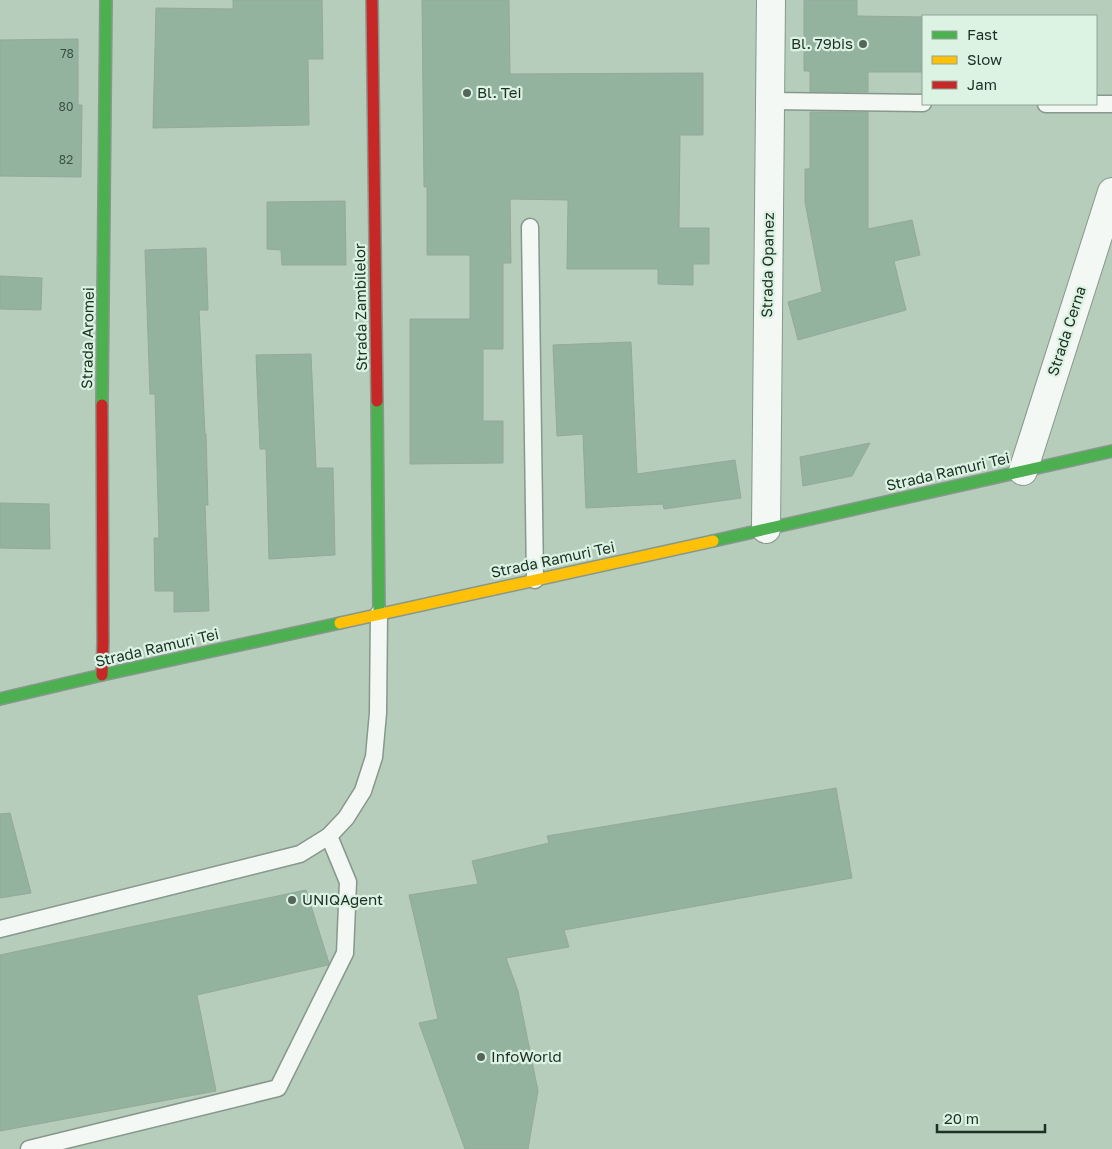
<svg xmlns="http://www.w3.org/2000/svg" width="1112" height="1149" font-family="'Golos Text',sans-serif">
  <rect width="100%" height="100%" fill="#b6cdbc"/>
  <!-- building -->
  <g fill="#93b39e" stroke="#95a89a">
    <path d="M 233,0 L 322,0 L 323,59 L 308,59 L 309,125 L 153,128 L 156,8 L 233,9 Z"/>
    <path d="M 422,0 L 509,0 L 510,74 L 703,73 L 703,135 L 680,135 L 679,228 L 709,228 L 709,264 L 693,264 L 693,285 L 658,284 L 658,269 L 567,269 L 568,200 L 510,199 L 511,263 L 503,263 L 503,349 L 483,349 L 483,421 L 503,421 L 503,463 L 410,464 L 410,319 L 470,319 L 470,255 L 427,255 L 427,187 L 424,187 Z"/>
    <path d="M 804,0 L 857,0 L 857,16 L 923,17 L 923,72 L 868,72 L 868,92 L 810,92 L 810,71 L 804,71 Z"/>
    <path d="M 78,39 L 78,105 L 82,105 L 81,177 L 0,176 L 0,40 Z"/>
    <path d="M 810,112 L 868,112 L 868,229 L 912,220 L 920,255 L 894,261 L 906,310 L 798,340 L 788,302 L 822,292 L 805,202 L 805,169 L 810,169 Z"/>
    <path d="M 345,201 L 346,265 L 282,265 L 281,250 L 267,249 L 267,202 Z"/>
    <path d="M 206,248 L 208,310 L 199,310 L 205,434 L 206,434 L 208,505 L 205,505 L 209,611 L 174,612 L 174,591 L 155,591 L 154,538 L 159,538 L 155,394 L 150,394 L 145,250 Z"/>
    <path d="M 0,276 L 42,278 L 41,310 L 0,309 Z"/>
    <path d="M 631,342 L 637,474 L 735,460 L 741,498 L 664,509 L 663,504 L 586,508 L 583,434 L 557,436 L 553,345 Z"/>
    <path d="M 311,354 L 316,468 L 333,468 L 335,555 L 269,559 L 266,449 L 260,449 L 256,355 Z"/>
    <path d="M 870,443 L 852,476 L 803,486 L 800,457 Z"/>
    <path d="M 0,503 L 49,504 L 50,549 L 0,548 Z"/>
    <path d="M 836,788 L 852,878 L 564,930 L 569,947 L 506,958 L 518,991 L 538,1091 L 528,1149 L 465,1149 L 419,1023 L 438,1019 L 409,895 L 478,884 L 472,861 L 549,843 L 547,836 Z"/>
    <path d="M 10,813 L 31,893 L 0,898 L 0,814 Z"/>
    <path d="M 306,890 L 329,963 L 328,965 L 197,995 L 216,1091 L 0,1131 L 0,955 L 182,916 Z"/>
  </g>
  <g fill="none" stroke-linecap="round" stroke-linejoin="round">
    <defs>
      <g id="lane">
        <path d="M 770,101 L 923,103"/>
        <path d="M 1046,104 L 1112,104"/>
        <path d="M 530,227 L 535,580"/>
        <path d="M 0,929 L 300,854 L 329,836 L 346,818 L 363,791 L 374,757 L 378,713 L 379,613"/>
        <path d="M 29,1149 L 278,1088 L 345,953 L 348,882 L 329,836"/>
      </g>
      <g id="street">
        <path d="M 1023,471 L 1112,192"/>
        <path d="M 766,529 L 771,0"/>
      </g>
      <g id="fast">
        <path d="M 377,401 L 379,613"/>
        <path d="M 102,405 L 106,0"/>
        <path d="M 713,541 L 1112,451"/>
        <path d="M 0,699 L 102,675 L 340,623"/>
      </g>
      <path id="slow" d="M 340,623 L 713,541"/>
      <g id="jam">
        <path d="M 372,0 L 377,401"/>
        <path d="M 102,675 L 103,643 L 102,405"/>
      </g>
    </defs>
    <!-- lane casing -->
    <use href="#lane" stroke="#86988b" stroke-width="19"/>
    <!-- street casing -->
    <use href="#street" stroke="#86988b" stroke-width="30"/>
    <!-- fast casing -->
    <use href="#fast" stroke="#86988b" stroke-width="14"/>
    <!-- slow casing -->
    <use href="#slow" stroke="#86988b" stroke-width="14"/>
    <!-- jam casing -->
    <use href="#jam" stroke="#86988b" stroke-width="14"/>
    <!-- lane -->
    <use href="#lane" stroke="#f4f8f5" stroke-width="16"/>
    <!-- street -->
    <use href="#street" stroke="#f4f8f5" stroke-width="28"/>
    <!-- fast -->
    <use href="#fast" stroke="#4caf50" stroke-width="11"/>
    <!-- slow -->
    <use href="#slow" stroke="#ffc107" stroke-width="11"/>
    <!-- jam -->
    <use href="#jam" stroke="#c62828" stroke-width="11"/>
  </g>
  <!-- markers -->
  <g fill="#536659" stroke="#dcf2e2" stroke-width="2">
    <circle cx="863" cy="44" r="5"/>
    <circle cx="467" cy="93" r="5"/>
    <circle cx="292" cy="900" r="5"/>
    <circle cx="481" cy="1057" r="5"/>
  </g>
  <g text-anchor="middle" stroke-width="4.5" stroke-linejoin="round" paint-order="stroke">
    <!-- number labels -->
    <g font-size="12" fill="#3b5042">
      <text x="67" y="58">78</text>
      <text x="66" y="111">80</text>
      <text x="66" y="164">82</text>
    </g>
    <!-- poi labels -->
    <g font-size="15" fill="#1e2f23" stroke="#dcf2e2" text-anchor="start">
      <text x="853" y="49" text-anchor="end">Bl. 79bis</text>
      <text x="477" y="98">Bl. Tei</text>
      <text x="302" y="905">UNIQAgent</text>
      <text x="491" y="1062">InfoWorld</text>
    </g>
    <!-- street labels -->
    <g font-size="15" fill="#1e2f23" stroke="#dcf2e2">
      <text transform="translate(768 265) rotate(-89)" y="5">Strada Opanez</text>
      <text transform="translate(361 307) rotate(-91)" y="5">Strada Zambilelor</text>
      <text transform="translate(1067 331) rotate(-72)" y="5">Strada Cerna</text>
      <text transform="translate(88 338) rotate(-89)" y="5">Strada Aromei</text>
      <text transform="translate(948 472) rotate(-13)" y="5">Strada Ramuri Tei</text>
      <text transform="translate(553 560) rotate(-12)" y="5">Strada Ramuri Tei</text>
      <text transform="translate(157 648) rotate(-13)" y="5">Strada Ramuri Tei</text>
    </g>
  </g>
  <!-- legend -->
  <rect x="922" y="15" width="175" height="90" fill="#dcf2e2" stroke="#90a496"/>
  <rect x="932" y="31" width="25" height="8" fill="#4caf50" stroke="#90a496"/>
  <text x="967" y="40" font-size="15" fill="#1e2f23">Fast</text>
  <rect x="932" y="56" width="25" height="8" fill="#ffc107" stroke="#90a496"/>
  <text x="967" y="65" font-size="15" fill="#1e2f23">Slow</text>
  <rect x="932" y="81" width="25" height="8" fill="#c62828" stroke="#90a496"/>
  <text x="967" y="90" font-size="15" fill="#1e2f23">Jam</text>
  <!-- scale -->
  <path d="M937 1124v8h108v-8" fill="none" stroke="#1e2f23" stroke-width="2.5"/>
  <text x="944" y="1124" font-size="15" fill="#1e2f23" stroke="#dcf2e2" stroke-width="4" paint-order="stroke">20 m</text>
</svg>
